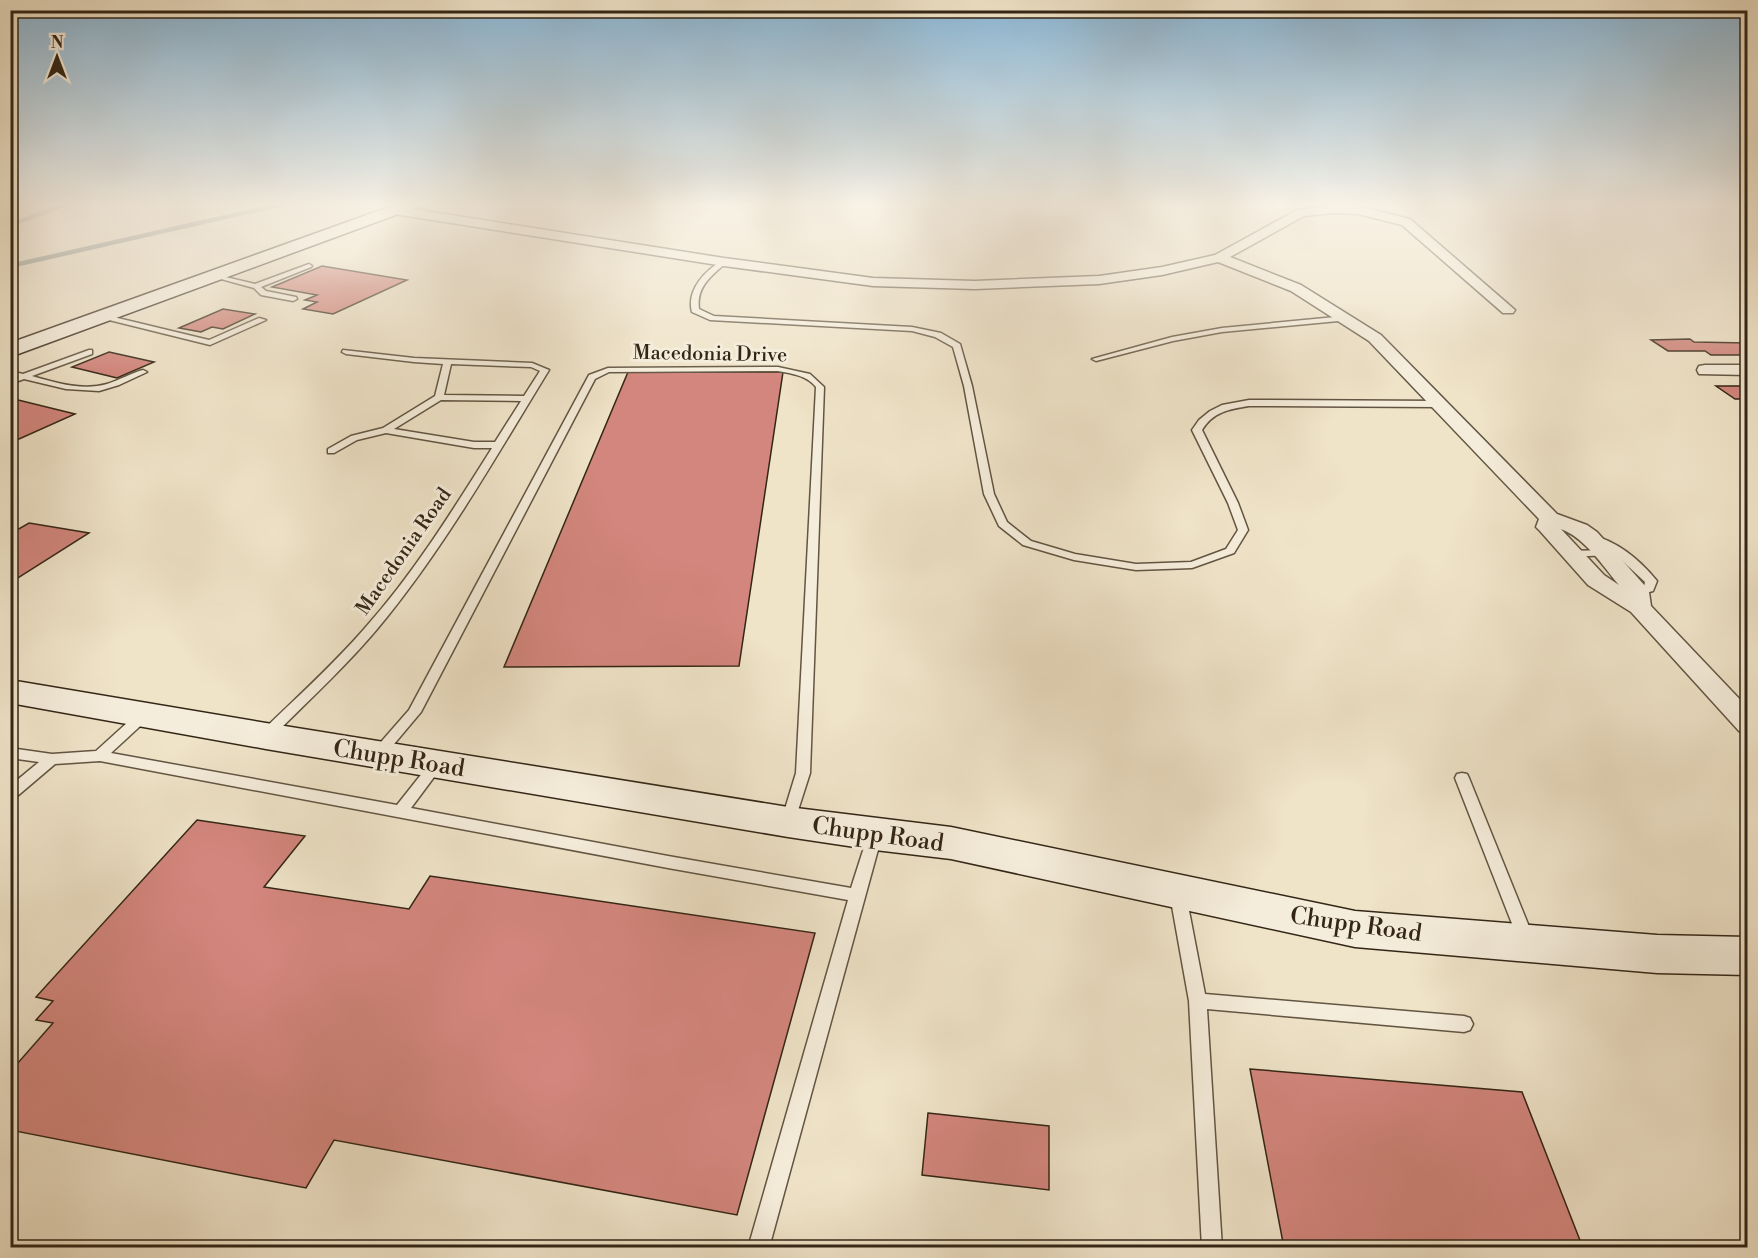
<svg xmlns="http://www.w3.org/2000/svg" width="1758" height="1258" font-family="'Libre Bodoni',serif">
  <rect width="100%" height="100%" fill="#efe3c8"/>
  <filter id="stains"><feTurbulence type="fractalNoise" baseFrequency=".00333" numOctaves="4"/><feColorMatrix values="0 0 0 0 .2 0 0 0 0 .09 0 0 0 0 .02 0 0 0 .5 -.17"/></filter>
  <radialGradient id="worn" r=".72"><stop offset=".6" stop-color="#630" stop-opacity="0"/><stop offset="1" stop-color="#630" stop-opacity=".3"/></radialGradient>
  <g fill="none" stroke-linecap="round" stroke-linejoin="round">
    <!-- stream -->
    <g stroke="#72807b" stroke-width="4.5">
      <path d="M 10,225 L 69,203"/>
      <path d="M 10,266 L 287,203"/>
    </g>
  </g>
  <!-- building -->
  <g fill="#d3867d" stroke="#332616" stroke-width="1.5">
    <path d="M 322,266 L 407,280 L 333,314 L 303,309 L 317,302 L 305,300 L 317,295 L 272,287 Z"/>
    <path d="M 223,309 L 255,314 L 223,329 L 212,327 L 201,332 L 179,328 Z"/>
    <path d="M 1690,339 L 1694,342 L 1748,343 L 1748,355 L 1711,355 L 1705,351 L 1668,351 L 1651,340 Z"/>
    <path d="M 109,352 L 154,362 L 117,378 L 72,367 Z"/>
    <path d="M 628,372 L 783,372 L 739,666 L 504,667 Z"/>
    <path d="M 1716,386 L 1748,386 L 1748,399 L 1735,399 Z"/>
    <path d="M 10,398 L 75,414 L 10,443 Z"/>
    <path d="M 29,523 L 89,533 L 10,583 L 10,534 Z"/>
    <path d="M 197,820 L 305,836 L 264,887 L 409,909 L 430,876 L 815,933 L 737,1215 L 334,1140 L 306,1188 L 10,1130 L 10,1072 L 53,1023 L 36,1020 L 53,1001 L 36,997 Z"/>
    <path d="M 1250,1069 L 1522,1092 L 1583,1248 L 1284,1248 Z"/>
    <path d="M 928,1113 L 1049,1126 L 1049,1190 L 922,1175 Z"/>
  </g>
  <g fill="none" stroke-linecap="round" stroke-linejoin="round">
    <defs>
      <g id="lane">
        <path d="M 724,260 L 726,261 L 726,263 C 711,276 696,287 699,309 L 714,316 L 912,327 L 941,333 L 960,344 L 972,386 L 994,494 L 1007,522 L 1031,541 L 1075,554 L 1136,564 L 1191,562 L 1226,549 L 1238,530 L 1228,503 L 1192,430 L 1199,420 L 1210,411 L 1222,405 L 1249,400 L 1439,401 L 1443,404 L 1439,407 L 1249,406 C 1229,409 1213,412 1202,430 L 1238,503 L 1248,530 L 1234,553 L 1192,568 L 1136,570 L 1074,560 L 1023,545 L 999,526 L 984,494 L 964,386 L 953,347 L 935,337 L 912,331 L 710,320 L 692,312 C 686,290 706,269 724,260 Z"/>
        <path d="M 309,264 L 312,266 L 311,267 L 261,287 L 266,291 L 296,297 L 297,299 L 293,301 L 261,295 L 254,288 L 210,276 L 213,274 L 255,284 Z"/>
        <path d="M 101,314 L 209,340 L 259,318 L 266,320 L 210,345 L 101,318 Z"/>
        <path d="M 1346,316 L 1349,316 L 1349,320 L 1222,332 L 1173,341 L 1096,361 L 1092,359 L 1172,337 L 1222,328 Z"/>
        <path d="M 89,350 L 92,350 L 92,354 L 32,376 C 56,383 83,391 107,384 C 120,380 131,373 143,370 L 147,372 L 119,385 L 99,391 L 66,389 L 24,379 L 10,384 L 10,379 L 15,377 L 10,376 L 10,371 L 23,374 Z"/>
        <path d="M 343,350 L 414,358 L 532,363 L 549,370 C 498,453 449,540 387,617 C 352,661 310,699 271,738 L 261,738 L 259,735 L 261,732 C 296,698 333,665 365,628 C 414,573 453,510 492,448 L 474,448 L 386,433 L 357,440 L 334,453 L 328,453 L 328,449 L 351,436 L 383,428 L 435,396 L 443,364 L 414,362 L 346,354 L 342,352 ZM 451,364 L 531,367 L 540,371 L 524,396 L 444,395 ZM 441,400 L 521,401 L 495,442 L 474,442 L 394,429 Z"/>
        <path d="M 778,367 L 810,374 L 824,387 L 810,773 L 793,826 L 788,827 L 783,826 L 781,822 L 796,773 L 816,387 C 806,375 793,374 778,371 L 609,372 L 595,379 L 421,712 L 384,756 L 374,756 L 372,753 L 374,750 L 409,710 L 589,375 L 608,368 Z"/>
        <path d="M 1592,535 C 1618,542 1640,560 1657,581 L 1653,591 L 1638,595 L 1634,594 L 1632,592 L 1634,590 L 1644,587 L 1645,582 L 1614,553 L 1588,540 L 1587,538 Z"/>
        <path d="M 1604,550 L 1608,551 L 1609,553 L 1608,555 L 1570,557 L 1565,554 L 1570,551 Z"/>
        <path d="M 144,711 L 149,712 L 151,715 L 149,718 L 111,753 L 397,805 L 431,762 L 441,762 L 443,765 L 411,808 L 668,856 L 851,888 L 868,835 L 870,831 L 875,829 L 880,831 L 882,835 L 769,1248 L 748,1248 L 848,900 L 668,868 L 100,761 L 55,764 L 15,798 L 10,799 L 10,786 L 39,762 L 10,758 L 10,748 L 52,754 L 96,751 L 139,712 Z"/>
        <path d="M 1462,773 L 1467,774 L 1469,778 L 1534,939 L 1532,944 L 1526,946 L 1520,944 L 1518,939 L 1455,778 L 1457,774 Z"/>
        <path d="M 1178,889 L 1184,891 L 1186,895 L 1205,994 L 1464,1016 L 1470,1018 L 1473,1024 L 1470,1030 L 1464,1032 L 1207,1009 L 1222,1248 L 1202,1248 L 1189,1001 L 1170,895 L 1172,891 Z"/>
      </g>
      <g id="street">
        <path d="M 1334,205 L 1358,206 L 1410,219 L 1515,310 L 1513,313 L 1503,313 L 1402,225 L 1358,214 L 1334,213 L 1304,216 L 1230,257 L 1301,285 L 1381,335 L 1557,514 L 1587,525 L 1597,532 L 1646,587 L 1649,592 L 1651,606 L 1748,708 L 1748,734 L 1739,731 L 1631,612 L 1588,585 L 1540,531 L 1536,527 L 1539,519 L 1369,341 L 1291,291 L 1218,262 L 1162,275 L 1099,284 L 975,289 L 873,286 L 724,266 L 394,214 L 388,210 L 394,206 L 724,258 L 873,278 L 975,281 L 1099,276 L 1162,267 L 1215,255 L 1297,210 ZM 1561,529 C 1585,538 1602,565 1619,585 L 1604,575 Z"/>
        <path d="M 1705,365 L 1748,365 L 1748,375 L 1699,374 L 1697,370 L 1699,366 Z"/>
      </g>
      <g id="secondary">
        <path d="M 400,203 L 422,203 L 420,206 L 10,357 L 10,343 Z"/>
        <path d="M 10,680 L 266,723 L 788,807 L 951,827 L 1355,911 L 1657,935 L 1748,937 L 1748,975 L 1657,973 L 1355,947 L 951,859 L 875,850 L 788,837 L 266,749 L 10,703 Z"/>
      </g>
    </defs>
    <!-- lane casing -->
    <use href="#lane" stroke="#625542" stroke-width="3"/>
    <!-- street casing -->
    <use href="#street" stroke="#625542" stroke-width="3"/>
    <!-- secondary casing -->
    <use href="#secondary" stroke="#332616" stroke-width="3"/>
    <!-- lane -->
    <use href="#lane" fill="#f5eddb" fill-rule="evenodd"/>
    <!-- street -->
    <use href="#street" fill="#f5eddb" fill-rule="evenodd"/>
    <!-- secondary -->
    <use href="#secondary" fill="#f5eddb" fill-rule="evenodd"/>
  </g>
  <!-- sky -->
  <linearGradient id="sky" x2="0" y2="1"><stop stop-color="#89b7d7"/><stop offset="0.54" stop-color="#f8f2e6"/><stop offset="1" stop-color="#f8f2e6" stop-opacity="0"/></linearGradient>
  <rect width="1758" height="379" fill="url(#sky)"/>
  <g text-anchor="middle" stroke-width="6" stroke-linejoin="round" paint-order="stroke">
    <!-- street labels -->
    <g font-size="20" fill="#332616" stroke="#f5eddb">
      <text transform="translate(710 353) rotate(1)" y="7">Macedonia Drive</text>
      <text transform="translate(403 551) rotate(-55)" y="7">Macedonia Road</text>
    </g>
    <!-- near-street labels -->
    <g font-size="24" fill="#332616" stroke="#f5eddb">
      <text transform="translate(399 758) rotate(9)" y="8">Chupp Road</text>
      <text transform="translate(878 834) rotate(8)" y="8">Chupp Road</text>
      <text transform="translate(1356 924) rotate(8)" y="8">Chupp Road</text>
    </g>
  </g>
  <!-- margin -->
  <rect width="1758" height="1258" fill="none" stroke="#efe3c8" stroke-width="36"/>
  <rect x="12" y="12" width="1734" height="1234" fill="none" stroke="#332616" stroke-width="3"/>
  <rect x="18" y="18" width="1722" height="1222" fill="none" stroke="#332616" stroke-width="1.5"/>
  <!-- north arrow -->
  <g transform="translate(57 57)" stroke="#f5eddb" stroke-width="4.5" paint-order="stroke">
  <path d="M0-4.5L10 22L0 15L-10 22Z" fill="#332616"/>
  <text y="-9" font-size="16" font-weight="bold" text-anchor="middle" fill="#332616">N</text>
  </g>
  <rect width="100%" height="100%" filter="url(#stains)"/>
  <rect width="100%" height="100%" fill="url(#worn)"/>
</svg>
